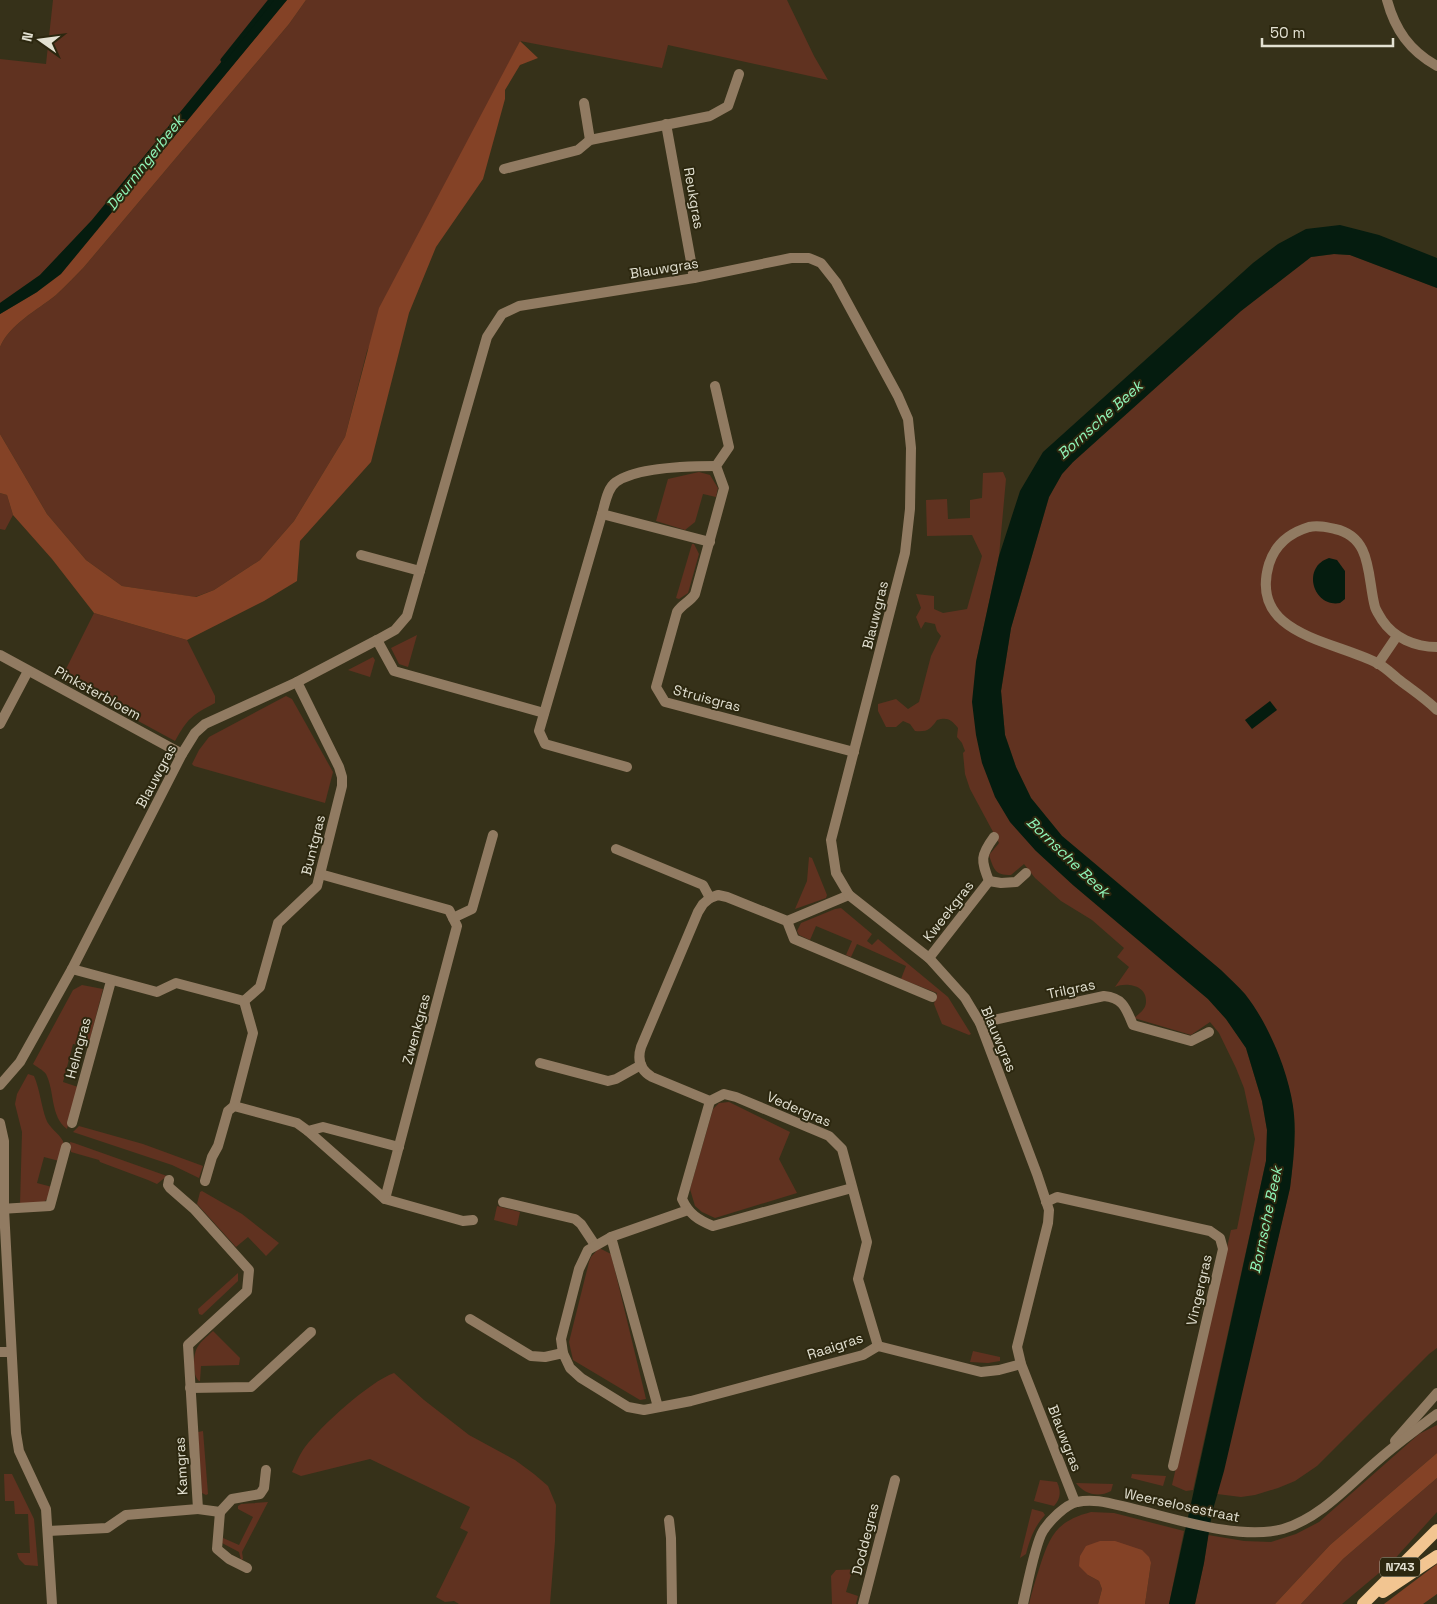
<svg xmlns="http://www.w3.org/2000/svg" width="1437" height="1604" font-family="'Space Grotesk',sans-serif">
  <rect width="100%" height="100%" fill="#363119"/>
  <!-- green -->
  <g fill="#603220">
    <path d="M 53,0 L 272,0 L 92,220 L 40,275 L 0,303 L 0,59 L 46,64 Z"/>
    <path d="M 306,0 L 787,0 L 814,56 L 828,80 L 668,45 L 662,68 L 520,41 L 367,351 L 345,437 L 294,521 L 260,560 L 214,590 L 195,597 L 122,586 L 86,560 L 47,514 L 0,434 L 0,347 C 10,324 36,311 56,295 C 66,286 75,276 84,267 L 289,24 Z"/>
    <path d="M 1334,254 L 1350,255 L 1437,288 L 1437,1348 L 1429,1354 L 1317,1466 L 1295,1481 L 1278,1488 L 1255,1495 L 1241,1497 L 1217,1494 L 1290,1188 C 1293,1163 1296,1140 1294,1115 C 1292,1092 1283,1069 1276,1048 L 1149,909 L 1062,836 L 1031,798 L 1016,767 L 1005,735 L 1001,691 L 1011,628 L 1049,497 L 1062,474 L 1073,462 L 1241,311 L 1311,257 Z"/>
    <path d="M 699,472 L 710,475 L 718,488 L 716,497 L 703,494 L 695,522 L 685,530 L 656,521 L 668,479 Z"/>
    <path d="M 1003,472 L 1006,479 L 999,556 L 976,662 L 1035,850 L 1073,885 L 1208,999 L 1226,1019 L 1246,1048 L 1262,1101 L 1267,1130 L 1266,1161 L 1193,1490 L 1186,1491 L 1172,1485 L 1231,1230 L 1237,1229 L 1255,1139 L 1244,1088 L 1236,1068 L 1219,1033 L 1210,1022 L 1191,1035 L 1134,1018 C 1139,1014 1146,1009 1146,1002 C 1147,985 1126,982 1115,987 L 1129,967 L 1117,957 L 1124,948 L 1092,920 L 1061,901 L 1035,878 L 1024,864 L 1011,875 C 995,875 994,870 989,855 L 999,843 L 970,789 L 965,774 L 963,753 L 965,751 L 962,743 L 957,737 L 958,728 C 951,719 947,717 937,720 C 930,730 927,732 915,731 L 910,724 L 903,721 L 896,727 L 886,727 L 878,711 L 878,704 L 896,699 L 908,709 L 919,702 L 931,656 L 941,636 L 937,631 L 935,624 L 925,622 L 921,629 L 916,617 L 921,608 L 916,594 L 934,596 L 934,609 L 943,613 L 967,609 L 982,556 L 972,535 L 927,536 L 926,500 L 947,499 L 948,519 L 970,518 L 970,500 L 982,498 L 983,473 Z"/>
    <path d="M 0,493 L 7,495 L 13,515 L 5,530 L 0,529 Z"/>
    <path d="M 692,544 L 694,544 L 699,554 L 688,593 L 679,599 L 676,598 Z"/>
    <path d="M 94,613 L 187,640 L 215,696 L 215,703 C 192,715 188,718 175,741 L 61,679 Z"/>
    <path d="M 417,635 L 408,667 L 399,664 L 391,648 Z"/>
    <path d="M 373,657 L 375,660 L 370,677 L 348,670 Z"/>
    <path d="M 286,696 L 292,699 L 333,772 L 325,803 L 194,766 L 192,764 L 199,750 L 209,737 Z"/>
    <path d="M 809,857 L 812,858 L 827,895 L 826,898 L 795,909 L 807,881 Z"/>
    <path d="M 841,908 L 872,934 L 867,941 L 872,945 L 878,939 L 948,997 L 971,1034 L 969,1035 L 942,1024 L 934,1004 L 937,993 L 901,979 L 906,966 L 857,944 L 851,957 L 846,955 L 852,941 L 816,926 L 810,940 L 799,935 L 797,931 L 801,923 L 835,909 Z"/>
    <path d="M 82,985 L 103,989 L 88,1047 L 73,1044 L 63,1082 L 78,1087 L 67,1129 C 50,1116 55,1092 46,1074 C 43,1070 37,1067 33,1064 L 73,990 Z"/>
    <path d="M 28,1074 L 34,1076 C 40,1090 41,1105 46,1119 C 49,1128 59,1133 63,1141 C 65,1147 61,1156 59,1161 L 44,1157 L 37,1183 L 52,1187 L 49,1197 L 43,1203 L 20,1205 L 22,1132 L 15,1104 L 17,1094 Z"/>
    <path d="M 729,1102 L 790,1132 L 779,1159 L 797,1193 L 715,1218 L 702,1212 L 695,1206 L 690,1189 L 713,1109 L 719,1103 Z"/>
    <path d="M 79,1126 L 143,1144 L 203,1166 L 199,1178 L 172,1165 L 73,1132 Z"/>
    <path d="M 70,1142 L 74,1143 L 167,1176 L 157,1184 L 148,1180 L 100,1162 L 99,1160 L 71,1152 Z"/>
    <path d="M 202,1191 L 242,1214 L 279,1243 L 266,1256 L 248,1237 L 236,1247 L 197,1204 L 200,1192 Z"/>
    <path d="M 497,1206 L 520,1212 L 517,1226 L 494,1220 Z"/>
    <path d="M 599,1248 L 611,1254 L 646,1399 L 640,1400 L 573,1360 L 569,1342 L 589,1262 L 591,1257 Z"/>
    <path d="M 238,1273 L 238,1281 L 202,1315 L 199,1314 L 198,1309 Z"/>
    <path d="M 213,1331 L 240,1358 L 239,1365 L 201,1366 L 200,1381 L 199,1381 C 194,1376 195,1372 194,1366 C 194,1346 199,1344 213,1331 Z"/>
    <path d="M 973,1351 L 1000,1357 L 1000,1361 L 988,1363 L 970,1362 Z"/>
    <path d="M 394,1373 L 424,1400 L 469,1435 L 515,1460 L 534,1474 L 548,1486 L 556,1505 L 555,1541 L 550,1604 L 459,1604 L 454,1601 L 445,1602 L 436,1597 L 468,1532 L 460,1528 L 470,1507 L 370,1459 L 301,1476 L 292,1472 C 296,1464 299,1455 305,1447 C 321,1426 369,1382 394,1373 Z"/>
    <path d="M 1437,1425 L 1437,1453 L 1330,1545 L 1275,1604 L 1195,1604 L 1204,1563 L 1208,1535 L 1244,1541 L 1271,1542 L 1296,1534 L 1319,1522 L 1419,1434 Z"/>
    <path d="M 203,1431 L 208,1494 L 206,1495 L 202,1493 L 198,1432 Z"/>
    <path d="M 4,1474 L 12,1474 L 34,1519 L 38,1566 L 25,1565 L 19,1559 L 17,1553 L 30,1553 L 28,1514 L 15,1514 L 14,1501 L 5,1501 Z"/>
    <path d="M 1132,1474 L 1166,1476 L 1163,1486 L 1131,1478 Z"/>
    <path d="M 1437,1478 L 1437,1512 L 1391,1563 L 1342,1604 L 1301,1604 L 1343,1559 Z"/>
    <path d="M 1040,1480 L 1057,1482 C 1061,1491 1061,1498 1054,1506 L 1034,1501 Z"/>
    <path d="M 1076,1483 L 1113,1484 L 1111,1491 C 1098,1498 1084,1494 1076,1483 Z"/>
    <path d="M 268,1502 L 242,1552 L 243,1559 L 241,1560 L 239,1552 L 222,1543 L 223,1538 L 239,1545 L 253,1517 L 238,1509 L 238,1506 L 241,1504 Z"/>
    <path d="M 1032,1509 L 1043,1512 L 1045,1515 C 1034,1527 1030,1539 1026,1554 L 1020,1558 Z"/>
    <path d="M 1091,1512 L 1114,1513 L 1184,1531 L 1169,1604 L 1145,1604 L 1151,1563 L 1088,1575 L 1099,1581 L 1102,1589 L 1098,1604 L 1029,1604 C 1032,1591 1036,1578 1040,1566 C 1050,1535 1057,1521 1091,1512 Z"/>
    <path d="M 865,1569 L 863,1574 L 852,1571 L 846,1592 L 858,1596 L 856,1604 L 832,1604 L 831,1576 L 836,1570 Z"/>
  </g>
  <!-- forest -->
  <g fill="#844226">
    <path d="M 287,0 L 306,0 L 289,24 L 84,267 C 75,276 66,286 56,295 C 36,311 10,324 0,347 L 0,314 L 37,292 L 186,121 Z"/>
    <path d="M 520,41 L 538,58 L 520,65 L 505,90 L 505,99 L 483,179 L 436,247 L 409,313 L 371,462 L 300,541 L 297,581 L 264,601 L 187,640 L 94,613 L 52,559 L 13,515 L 7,495 L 0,493 L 0,434 L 47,514 L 86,560 L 122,586 L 196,597 L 214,590 L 260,560 L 294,521 L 345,437 L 379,308 Z"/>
    <path d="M 1437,1453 L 1437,1478 L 1343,1559 L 1301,1604 L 1275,1604 L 1330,1545 Z"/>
    <path d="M 1100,1541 L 1115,1541 L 1142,1550 L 1149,1557 L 1151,1563 L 1145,1604 L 1098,1604 L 1102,1589 L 1099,1581 L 1088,1575 L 1079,1566 L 1080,1556 L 1086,1546 Z"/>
    <path d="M 1437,1564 L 1437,1594 L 1423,1604 L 1384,1604 Z"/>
  </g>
  <!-- water -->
  <g fill="#051c0f">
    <path d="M 272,0 L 287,0 L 61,274 L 37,292 L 0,314 L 0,303 L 40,275 L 92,220 Z"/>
    <path d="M 1340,225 L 1379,235 L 1437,258 L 1437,288 L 1350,255 L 1334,254 L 1311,257 L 1241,311 L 1073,462 L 1062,474 L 1049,497 L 1011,628 L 1001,691 L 1005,735 L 1016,767 L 1031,798 L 1062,836 L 1221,970 C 1229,978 1238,986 1245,994 C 1269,1024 1291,1077 1294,1115 C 1296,1140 1293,1163 1290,1188 L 1224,1471 L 1212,1513 L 1204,1563 L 1195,1604 L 1169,1604 L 1266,1161 L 1267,1130 L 1262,1101 L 1246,1048 L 1226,1019 L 1208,999 L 1073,885 L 1035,850 L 1010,822 L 995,797 L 982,763 L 976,735 L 972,702 L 976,662 L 999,556 L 1020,491 L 1043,452 L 1253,263 L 1278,244 L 1306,229 Z"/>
    <path d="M 1329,558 L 1337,560 L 1345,571 L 1345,599 L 1340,603 C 1313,608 1301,567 1329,558 Z"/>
    <path d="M 1270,701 L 1277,710 L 1252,729 L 1245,720 Z"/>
  </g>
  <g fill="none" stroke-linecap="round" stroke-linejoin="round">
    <!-- stream -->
    <path stroke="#051c0f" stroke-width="5" d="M 223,60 L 271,0"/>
    <!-- minor -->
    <g stroke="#917b62" stroke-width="10">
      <path d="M 1387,0 C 1395,30 1410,51 1437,66"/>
      <path d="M 584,103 L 590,140"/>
      <path d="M 666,124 L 694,278"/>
      <path d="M 504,169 L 578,150 L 590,140 L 710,116 L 728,106 L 739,74"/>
      <path d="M 715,386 L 729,447 L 716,466 L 724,488 L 695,594 C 690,602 682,604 677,612 L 656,687 L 665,702 L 854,752"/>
      <path d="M 602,514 L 710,542"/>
      <path d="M 361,555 L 420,571"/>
      <path d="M 377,640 L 394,671 L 544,713"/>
      <path d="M 1437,647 C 1415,647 1394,638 1382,620 C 1380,616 1376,611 1375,607 C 1367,578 1373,537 1335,529 C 1326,527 1318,525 1309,527 C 1289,533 1275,545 1269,564 C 1248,635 1333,640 1377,663 C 1385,667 1392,674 1398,679 C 1411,689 1425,698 1437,710"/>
      <path d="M 0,655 L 182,754"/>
      <path d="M 1378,664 L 1397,636"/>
      <path d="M 0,724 L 28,671"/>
      <path d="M 627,767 L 545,744 L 539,731 L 602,514 C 605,504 607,488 616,482 C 637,467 691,466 716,466"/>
      <path d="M 616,849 L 703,885 L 710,898 L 718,895 L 727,897 L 787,921 L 849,895"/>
      <path d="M 320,874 L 449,910 L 457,926 L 385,1199"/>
      <path d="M 989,881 C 981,860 980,856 994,837"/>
      <path d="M 989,881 L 1001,883 L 1016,882 L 1026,873"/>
      <path d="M 710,898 L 703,904 L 698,912 L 641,1047 C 637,1060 640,1070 652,1077 L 710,1101 L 724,1094 L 736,1097 L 829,1136 L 842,1149 L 867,1242 L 858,1279 L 878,1346"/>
      <path d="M 453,918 L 472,909 L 493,835"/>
      <path d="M 787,921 L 794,939 L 932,997"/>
      <path d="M 929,958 L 989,881"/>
      <path d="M 72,969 L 157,992 L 176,983 L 244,1001 L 260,987 L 278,923 L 317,886 L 342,786 L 342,777 L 339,767 L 297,682"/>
      <path d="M 980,1023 L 1104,996 C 1124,998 1126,1009 1133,1025 L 1191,1041 L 1209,1032"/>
      <path d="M 540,1063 L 608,1081 L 616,1079 L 641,1065"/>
      <path d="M 0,1085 L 20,1062 L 72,969 L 182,754 L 195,733 L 205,724 L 297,682 L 377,640 L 395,630 L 407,616 L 487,337 L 502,314 L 519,306 L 694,278 L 791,258 L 809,258 L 821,263 L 836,282 L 898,396 L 908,419 L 911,448 L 910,509 L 905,553 L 831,840 L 836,873 L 849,895 L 929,958 L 965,998 L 980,1023 L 1037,1174 L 1049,1210 L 1048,1223 L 1017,1347 L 1021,1364 L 1075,1502"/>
      <path d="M 710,1101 L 682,1199 C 689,1214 698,1220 713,1226 L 852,1188"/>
      <path d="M 234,1106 L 297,1123 L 308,1131 L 323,1127 L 399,1147"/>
      <path d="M 72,1123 L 111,981"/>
      <path d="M 308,1131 L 385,1199 L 463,1221 L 473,1220"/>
      <path d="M 205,1181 L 212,1157 L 218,1146 L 228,1111 L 234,1106 L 253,1033 L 244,1001"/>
      <path d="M 503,1202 L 575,1219 L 581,1224 L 595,1245"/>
      <path d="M 1046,1202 L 1057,1197 L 1210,1231 L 1220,1238 L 1223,1249 L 1173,1466"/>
      <path d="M 0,1209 L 50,1206 L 66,1147"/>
      <path d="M 611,1237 L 658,1407"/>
      <path d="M 470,1319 L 531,1356 L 545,1357 L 563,1353 L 570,1368 L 581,1378 L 628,1407 L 644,1410 L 691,1401 L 863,1355 L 878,1346 L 981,1372 L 999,1370 L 1021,1364"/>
      <path d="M 0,1352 L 11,1352"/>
      <path d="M 563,1353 L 561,1339 L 579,1269 L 588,1250 L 611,1237 L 688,1210"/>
      <path d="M 190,1388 L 251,1387 L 311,1332"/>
      <path d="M 198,1509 L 220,1512 L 232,1499 L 260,1494 L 264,1488 L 266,1470"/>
      <path d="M 220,1512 L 217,1549 L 229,1559 L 247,1568"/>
      <path d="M 669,1520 L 671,1538 L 672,1604"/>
      <path d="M 48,1531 L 107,1528 L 126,1515 L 198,1509 L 188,1345 L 247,1291 L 249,1270 L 194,1209 L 170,1188 L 168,1185 L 169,1180"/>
      <path d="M 863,1604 L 895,1480"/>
    </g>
    <!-- tertiary -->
    <g stroke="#917b62" stroke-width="10">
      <path d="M 0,1123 L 4,1141 L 4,1209 L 16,1433 L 19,1451 L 46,1509 L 52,1604"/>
      <path d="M 1395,1441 L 1437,1393"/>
      <path d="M 1023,1604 C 1027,1587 1035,1544 1043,1531 C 1050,1520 1065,1505 1077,1502 C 1095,1498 1112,1504 1130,1508 C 1173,1518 1240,1541 1283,1529 C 1320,1518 1348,1486 1377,1461 C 1396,1444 1417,1429 1437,1414"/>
    </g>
    <!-- primary -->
    <g stroke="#f2c591" stroke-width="12">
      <path d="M 1383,1592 L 1437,1556"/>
      <path d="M 1363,1604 L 1437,1530"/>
    </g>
  </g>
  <g text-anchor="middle" stroke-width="4" stroke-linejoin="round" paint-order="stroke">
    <!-- shield labels -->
    <rect fill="#2c270f" stroke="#aca998" stroke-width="1" x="1380" y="1557.5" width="40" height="19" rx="4"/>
    <g font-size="12" font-weight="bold" fill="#e3e1d2">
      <text x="1400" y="1571">N743</text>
    </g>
    <!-- street labels -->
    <g font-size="14" fill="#e3e1d2" stroke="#2c270f">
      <text transform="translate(694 198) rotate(80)" y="5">Reukgras</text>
      <text transform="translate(664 268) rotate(-9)" y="5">Blauwgras</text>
      <text transform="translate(875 615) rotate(-76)" y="5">Blauwgras</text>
      <text transform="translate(98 693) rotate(29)" y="5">Pinksterbloem</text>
      <text transform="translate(707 698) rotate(15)" y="5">Struisgras</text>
      <text transform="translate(156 776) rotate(-62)" y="5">Blauwgras</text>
      <text transform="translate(313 845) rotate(-76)" y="5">Buntgras</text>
      <text transform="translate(948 911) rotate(-52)" y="5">Kweekgras</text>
      <text transform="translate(1071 989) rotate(-12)" y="5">Trilgras</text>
      <text transform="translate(416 1029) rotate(-75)" y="5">Zwenkgras</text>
      <text transform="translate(999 1039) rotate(67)" y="5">Blauwgras</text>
      <text transform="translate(78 1048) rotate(-75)" y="5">Helmgras</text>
      <text transform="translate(799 1109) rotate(23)" y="5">Vedergras</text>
      <text transform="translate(1199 1290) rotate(-77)" y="5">Vingergras</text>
      <text transform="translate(835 1346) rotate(-18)" y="5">Raaigras</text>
      <text transform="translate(1065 1438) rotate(69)" y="5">Blauwgras</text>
      <text transform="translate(181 1466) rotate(-93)" y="5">Kamgras</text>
      <text transform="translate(1182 1505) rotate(12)" y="5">Weerselosestraat</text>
      <text transform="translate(865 1539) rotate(-76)" y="5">Doddegras</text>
    </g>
    <!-- water labels -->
    <g font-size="15" font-style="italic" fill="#90f7ba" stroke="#2c270f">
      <text transform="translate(145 163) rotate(-52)" y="5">Deurningerbeek</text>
      <text transform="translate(1100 420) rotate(-42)" y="5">Bornsche Beek</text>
      <text transform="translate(1068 857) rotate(44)" y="5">Bornsche Beek</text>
      <text transform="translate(1266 1220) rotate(-78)" y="5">Bornsche Beek</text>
    </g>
  </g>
  <!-- north arrow -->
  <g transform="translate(40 40) rotate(284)" stroke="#2c270f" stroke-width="4" paint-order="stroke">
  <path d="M0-4L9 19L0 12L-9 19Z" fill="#e3e1d2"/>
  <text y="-8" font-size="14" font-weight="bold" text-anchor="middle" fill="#e3e1d2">N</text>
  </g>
  <!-- scale -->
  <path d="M1262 38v8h131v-8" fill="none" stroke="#e3e1d2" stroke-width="2.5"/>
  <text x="1270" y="38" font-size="15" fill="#e3e1d2" stroke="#2c270f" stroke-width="4" paint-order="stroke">50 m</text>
</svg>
